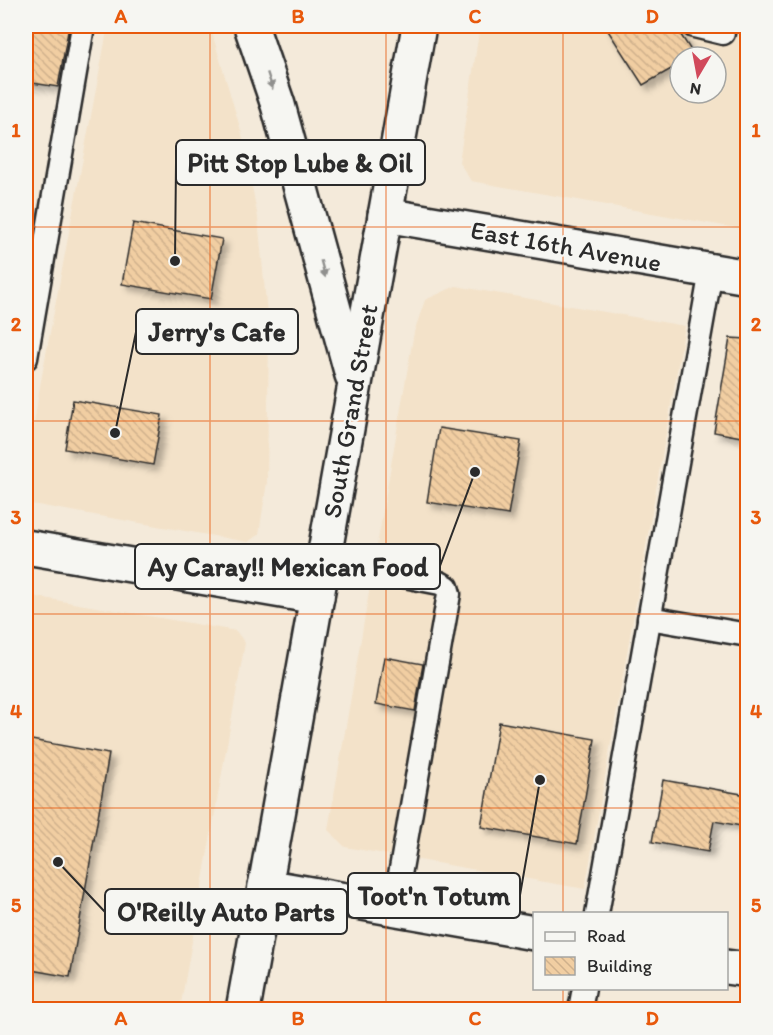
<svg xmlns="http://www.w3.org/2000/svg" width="773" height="1035" font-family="Itim,sans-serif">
  <defs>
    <pattern id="building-back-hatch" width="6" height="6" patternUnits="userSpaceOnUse" patternTransform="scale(1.5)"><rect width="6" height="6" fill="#f1cea2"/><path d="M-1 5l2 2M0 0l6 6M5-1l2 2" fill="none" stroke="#cfb18c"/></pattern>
    <filter id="shadow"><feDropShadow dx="5.5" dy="5.5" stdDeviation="3" flood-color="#0004"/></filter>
  </defs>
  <rect width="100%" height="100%" fill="#f4eada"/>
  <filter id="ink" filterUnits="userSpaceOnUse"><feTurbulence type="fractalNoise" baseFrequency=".0167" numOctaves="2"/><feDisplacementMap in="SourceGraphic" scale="12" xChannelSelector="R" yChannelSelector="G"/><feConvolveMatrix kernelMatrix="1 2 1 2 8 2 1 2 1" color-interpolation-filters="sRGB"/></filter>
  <g filter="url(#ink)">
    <!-- built -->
    <g fill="#f3e2c9" fill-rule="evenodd">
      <path d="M 108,26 L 210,26 L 242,134 L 258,218 L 269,334 L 267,482 L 259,534 L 248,542 L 26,503 L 26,473 L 40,386 Z"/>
      <path d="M 480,26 L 747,26 L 747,230 L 471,181 L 459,162 ZM 680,57 L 716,57 L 716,93 L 680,93 Z"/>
      <path d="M 456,286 L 685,326 L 585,889 L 345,847 L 328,830 L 414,332 L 425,300 Z"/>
      <path d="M 26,595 L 236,631 L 245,643 L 180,1009 L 26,1009 Z"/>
    </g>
    <!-- building -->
    <g fill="url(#building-back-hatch)" stroke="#2b2b2b" stroke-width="1.5" filter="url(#shadow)">
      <path d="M 26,26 L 69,26 L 58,87 L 26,82 Z"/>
      <path d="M 605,26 L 675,26 L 694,55 L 680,57 L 680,64 L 643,85 Z"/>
      <path d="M 133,223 L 222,239 L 211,299 L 122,284 Z"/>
      <path d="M 730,338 L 747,339 L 747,438 L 714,432 Z"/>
      <path d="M 73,400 L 162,415 L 153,465 L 65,449 Z"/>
      <path d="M 439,428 L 521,441 L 508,515 L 427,502 Z"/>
      <path d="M 384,657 L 423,664 L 415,711 L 376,704 Z"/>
      <path d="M 499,722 L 595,739 L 577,844 L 481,827 Z"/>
      <path d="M 26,739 L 109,754 L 70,977 L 26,969 Z"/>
      <path d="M 663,780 L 747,795 L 747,827 L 714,821 L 708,852 L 652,842 Z"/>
    </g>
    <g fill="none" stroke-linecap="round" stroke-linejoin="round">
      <defs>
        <g id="service">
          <path d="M 694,26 L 723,33"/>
          <path d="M 26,358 L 83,26"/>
          <path d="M 323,560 L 440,583 L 447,587 L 449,594 L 394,909"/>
          <path d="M 649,618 L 748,635"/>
          <path d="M 597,914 L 711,271"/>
          <path d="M 580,1010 L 584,988"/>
        </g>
        <g id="minor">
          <path d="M 26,547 L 317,597"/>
          <path d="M 265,886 L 534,933"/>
          <path d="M 726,967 L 748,970"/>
        </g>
        <g id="secondary">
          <path d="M 251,26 L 278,105 L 352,375"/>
          <path d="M 385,215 L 748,277"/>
          <path d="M 243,1010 L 419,26"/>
        </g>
      </defs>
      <!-- service casing -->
      <use href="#service" stroke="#2b2b2b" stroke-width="27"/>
      <!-- minor casing -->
      <use href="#minor" stroke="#2b2b2b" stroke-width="38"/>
      <!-- secondary casing -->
      <use href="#secondary" stroke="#2b2b2b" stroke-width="38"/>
      <!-- service -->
      <use href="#service" stroke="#f6f6f2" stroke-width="22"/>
      <!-- minor -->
      <use href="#minor" stroke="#f6f6f2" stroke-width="33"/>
      <!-- secondary -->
      <use href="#secondary" stroke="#f6f6f2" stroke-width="33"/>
    </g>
    <!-- one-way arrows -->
    <defs><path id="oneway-solid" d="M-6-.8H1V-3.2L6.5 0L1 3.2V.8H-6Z" transform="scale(1.5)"/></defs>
    <g fill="#90908e">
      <use href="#oneway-solid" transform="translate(270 81) rotate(72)"/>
      <use href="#oneway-solid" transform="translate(323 269) rotate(75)"/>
    </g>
  </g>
  <!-- grid -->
  <path fill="none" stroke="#e8590c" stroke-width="1.5" stroke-opacity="0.55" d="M 210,26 L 210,1010M 386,26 L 386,1010M 563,26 L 563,914M 26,227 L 748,227M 26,421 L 748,421M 26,614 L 748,614M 26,808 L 748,808M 563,988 L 563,1010"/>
  <g text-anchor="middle" stroke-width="4.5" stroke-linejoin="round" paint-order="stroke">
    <!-- street labels -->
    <g font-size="26" fill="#2b2b2b" stroke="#f6f6f2">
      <text transform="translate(566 246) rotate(10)" y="9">East 16th Avenue</text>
      <text transform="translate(350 411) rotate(-80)" y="9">South Grand Street</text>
    </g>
  </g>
  <!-- callouts -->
  <path fill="none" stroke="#2b2b2b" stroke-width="2" d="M175 261L176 163M115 433L136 332M475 472L440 566M540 780L520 895M58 862L105 912"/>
  <g fill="#2b2b2b" stroke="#f6f6f2" stroke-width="2">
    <circle cx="175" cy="261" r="6"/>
    <circle cx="115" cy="433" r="6"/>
    <circle cx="475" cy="472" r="6"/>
    <circle cx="540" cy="780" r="6"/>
    <circle cx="58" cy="862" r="6"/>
  </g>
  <g fill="#f6f6f2" stroke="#2b2b2b" stroke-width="2">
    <rect x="176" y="140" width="249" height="45" rx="6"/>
    <rect x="136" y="309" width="162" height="45" rx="6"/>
    <rect x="135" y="544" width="305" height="45" rx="6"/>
    <rect x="348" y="873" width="172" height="45" rx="6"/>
    <rect x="105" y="889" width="242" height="45" rx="6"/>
  </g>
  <g font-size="27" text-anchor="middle" font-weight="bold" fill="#2b2b2b">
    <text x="300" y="172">Pitt Stop Lube &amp; Oil</text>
    <text x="217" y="341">Jerry's Cafe</text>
    <text x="288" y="576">Ay Caray!! Mexican Food</text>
    <text x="434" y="905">Toot'n Totum</text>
    <text x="226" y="921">O'Reilly Auto Parts</text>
  </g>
  <!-- margin -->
  <rect width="773" height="1035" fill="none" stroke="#f6f6f2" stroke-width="66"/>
  <!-- legend -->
  <rect x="533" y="912" width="195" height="78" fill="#f6f6f2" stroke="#a5a5a2" stroke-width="1.5"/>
  <rect x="545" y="932" width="30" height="9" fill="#f6f6f2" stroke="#a5a5a2" stroke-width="1.5"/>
  <text x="587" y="942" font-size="18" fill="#2b2b2b">Road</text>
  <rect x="545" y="957" width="30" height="18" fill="url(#building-back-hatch)" stroke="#a5a5a2" stroke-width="1.5"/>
  <text x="587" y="972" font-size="18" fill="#2b2b2b">Building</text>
  <!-- north arrow -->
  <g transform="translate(698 75) rotate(190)"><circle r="28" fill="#f6f6f2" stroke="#a5a5a2" stroke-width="1.5"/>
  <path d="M0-4.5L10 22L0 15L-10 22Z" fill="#d1495b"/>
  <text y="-9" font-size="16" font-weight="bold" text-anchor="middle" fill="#2b2b2b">N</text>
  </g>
  <rect x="33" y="33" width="707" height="969" fill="none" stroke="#e8590c" stroke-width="2"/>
  <g font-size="20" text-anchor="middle" font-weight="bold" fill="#e8590c">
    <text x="121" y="23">A</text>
    <text x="298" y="23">B</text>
    <text x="475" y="23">C</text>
    <text x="652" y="23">D</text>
    <text x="16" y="137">1</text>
    <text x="756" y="137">1</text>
    <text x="16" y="331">2</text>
    <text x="756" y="331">2</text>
    <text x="16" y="524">3</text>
    <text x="756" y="524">3</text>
    <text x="16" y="718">4</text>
    <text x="756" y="718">4</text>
    <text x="16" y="912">5</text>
    <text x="756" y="912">5</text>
    <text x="121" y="1025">A</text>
    <text x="298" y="1025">B</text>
    <text x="475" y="1025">C</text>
    <text x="652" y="1025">D</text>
  </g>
</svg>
